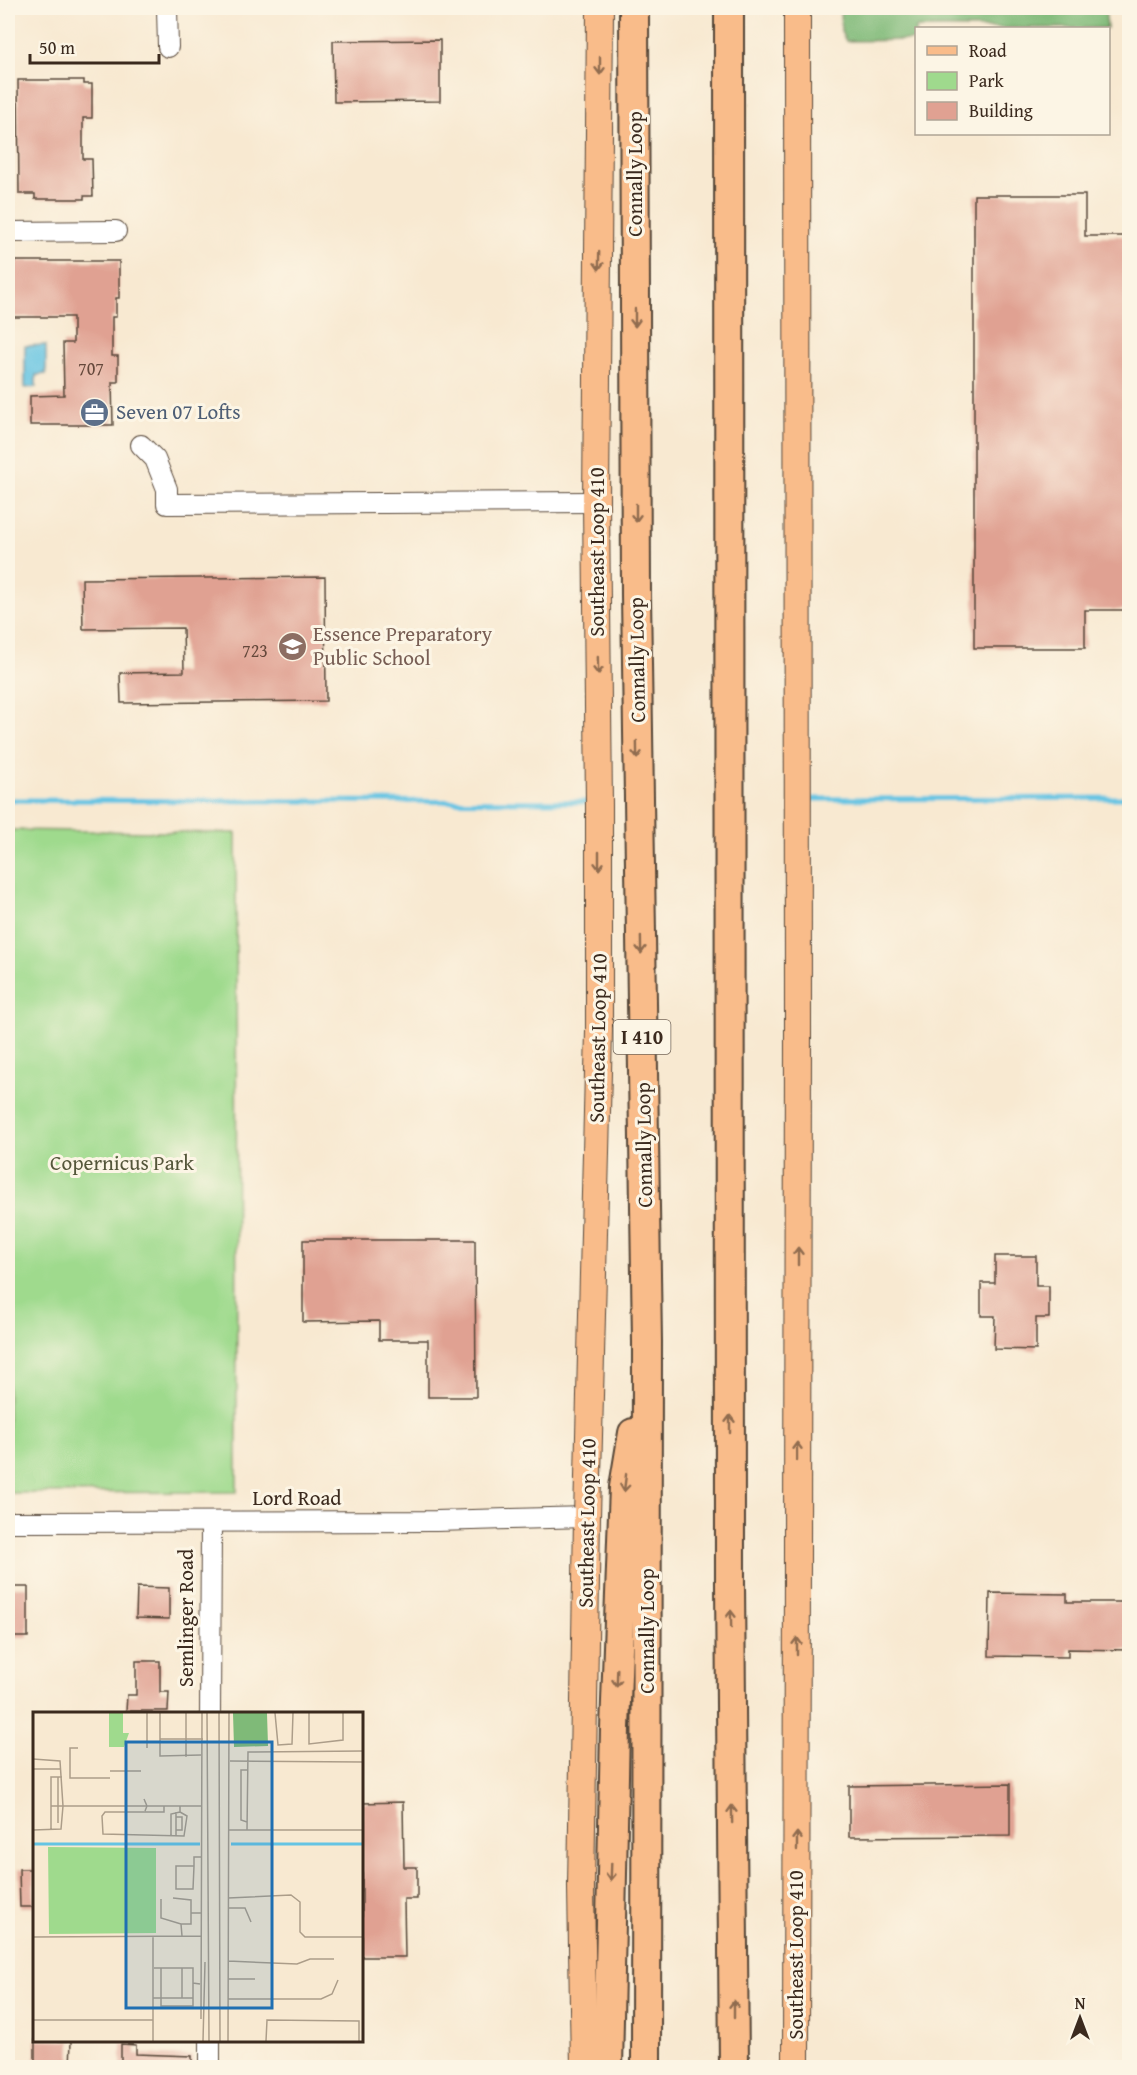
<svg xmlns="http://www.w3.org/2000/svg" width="1137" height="2075" font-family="'Gentium Book Plus',serif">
  <rect width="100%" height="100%" fill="#fcf5e5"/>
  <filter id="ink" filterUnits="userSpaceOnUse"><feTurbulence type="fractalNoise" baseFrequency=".0167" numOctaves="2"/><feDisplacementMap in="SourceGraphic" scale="12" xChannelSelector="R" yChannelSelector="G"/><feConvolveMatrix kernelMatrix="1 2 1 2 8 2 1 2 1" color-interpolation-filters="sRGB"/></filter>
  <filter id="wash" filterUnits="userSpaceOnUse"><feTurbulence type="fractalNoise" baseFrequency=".008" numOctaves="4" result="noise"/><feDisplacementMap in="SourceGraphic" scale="24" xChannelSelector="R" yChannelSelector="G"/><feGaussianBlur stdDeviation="1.35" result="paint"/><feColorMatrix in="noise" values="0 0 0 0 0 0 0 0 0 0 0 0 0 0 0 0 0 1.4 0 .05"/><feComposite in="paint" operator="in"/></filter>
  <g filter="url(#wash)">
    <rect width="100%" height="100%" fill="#f8e9d1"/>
    <!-- green -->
    <path fill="#9fda8d" stroke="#6d8256" stroke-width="1.5" d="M 8,830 L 236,833 L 237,1492 L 8,1493 Z"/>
    <!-- forest -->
    <path fill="#7fba78" stroke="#5d724b" stroke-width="1.5" d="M 840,8 L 1105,8 L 1107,28 L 916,28 L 916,40 L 846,41 L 841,31 Z"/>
    <!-- water -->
    <path fill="#65c4e3" stroke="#507780" stroke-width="1.5" d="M 46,345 L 46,374 L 36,375 L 36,387 L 25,388 L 25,346 Z"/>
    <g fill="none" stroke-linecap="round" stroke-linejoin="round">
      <!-- stream -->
      <g stroke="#65c4e3" stroke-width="5">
        <path d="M 813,799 L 1130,798"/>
        <path d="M 8,800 L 590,802"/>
      </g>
    </g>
    <g id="blocks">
      <!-- building -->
      <g fill="#e0a192">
        <path d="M 440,40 L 440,101 L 334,102 L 333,41 Z"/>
        <path d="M 18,80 L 84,80 L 84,84 L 92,84 L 92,118 L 83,118 L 83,159 L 92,159 L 93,196 L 84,196 L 84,199 L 35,199 L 35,194 L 19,194 Z"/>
        <path d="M 974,195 L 1085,195 L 1085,236 L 1130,236 L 1130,610 L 1085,610 L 1085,648 L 974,648 Z"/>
        <path d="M 8,261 L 119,261 L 119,298 L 116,298 L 116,317 L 112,317 L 112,356 L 118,356 L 118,382 L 112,382 L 113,425 L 30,425 L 30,396 L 64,395 L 63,343 L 73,343 L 73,317 L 8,317 Z"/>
        <path d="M 325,577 L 326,701 L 121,703 L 120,673 L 184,672 L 183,628 L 83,629 L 82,579 Z"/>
        <path d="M 303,1240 L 475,1240 L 476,1397 L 428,1397 L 428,1340 L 379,1340 L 379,1321 L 303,1322 Z"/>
        <path d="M 995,1256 L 1036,1256 L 1036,1286 L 1049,1286 L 1049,1318 L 1036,1318 L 1036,1350 L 994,1349 L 995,1316 L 981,1316 L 981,1283 L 995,1283 Z"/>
        <rect x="8" y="1587" width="20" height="50"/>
        <path d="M 137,1587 L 169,1588 L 169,1619 L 136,1618 Z"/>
        <path d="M 990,1593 L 1067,1594 L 1067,1602 L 1130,1602 L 1130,1650 L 1068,1649 L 1068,1657 L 989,1656 Z"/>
        <path d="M 136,1661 L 160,1661 L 160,1692 L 169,1692 L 168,1711 L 126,1711 L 127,1695 L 136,1695 Z"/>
        <path d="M 1010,1784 L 1010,1836 L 849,1837 L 849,1786 Z"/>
        <path d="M 403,1802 L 404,1867 L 417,1867 L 417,1899 L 404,1899 L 405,1957 L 362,1957 L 362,1803 Z"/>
        <path d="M 19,1869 L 34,1869 L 34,1907 L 20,1907 Z"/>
        <path d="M 35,2040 L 71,2041 L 70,2067 L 35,2067 Z"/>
        <path d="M 121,2044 L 136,2045 L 136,2054 L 192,2056 L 192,2067 L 121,2067 Z"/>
      </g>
    </g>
  </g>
  <g filter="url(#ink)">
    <use href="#blocks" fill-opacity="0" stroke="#574739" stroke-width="1.5"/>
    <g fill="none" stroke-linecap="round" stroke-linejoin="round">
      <defs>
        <g id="minor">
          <path d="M 167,8 L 168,47"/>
          <path d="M 8,232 L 116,231"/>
          <path d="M 141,445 L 155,459 L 167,489 L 167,504 L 596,502"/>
          <path d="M 8,1522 L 436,1521 L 587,1517"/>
          <path d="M 210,1714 L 211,1522"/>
          <path d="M 210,2040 L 210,2068"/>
        </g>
        <g id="major">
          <path d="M 584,2068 L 581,1887 L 587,1517 L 599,1031 L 599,806 L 596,502 L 600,8"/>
          <path d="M 796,2068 L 798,1032 L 797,8"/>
        </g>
        <g id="highway">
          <path d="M 634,8 L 636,595 L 647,1342 L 646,2068"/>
          <path d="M 729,8 L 730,1584 L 734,2068"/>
          <path d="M 608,2068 L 615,1728 L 624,1487 L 633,1433"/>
        </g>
      </defs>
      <!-- minor casing -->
      <use href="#minor" stroke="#574739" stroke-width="22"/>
      <!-- major casing -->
      <use href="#major" stroke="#574739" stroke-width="28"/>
      <!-- highway casing -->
      <use href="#highway" stroke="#574739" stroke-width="32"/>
      <!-- minor -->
      <use href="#minor" stroke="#fff" stroke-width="20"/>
      <!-- major -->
      <use href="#major" stroke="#f9bc8a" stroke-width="26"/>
      <!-- highway -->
      <use href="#highway" stroke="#f9bc8a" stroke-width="28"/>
    </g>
    <!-- one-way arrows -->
    <defs><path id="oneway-shaft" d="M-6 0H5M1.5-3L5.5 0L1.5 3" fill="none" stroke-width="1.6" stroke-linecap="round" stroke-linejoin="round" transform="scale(1.5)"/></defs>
    <g stroke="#906c4f">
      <use href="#oneway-shaft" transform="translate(600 66) rotate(90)"/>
      <use href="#oneway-shaft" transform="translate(599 261) rotate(91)"/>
      <use href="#oneway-shaft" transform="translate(635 318) rotate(90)"/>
      <use href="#oneway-shaft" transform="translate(636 513) rotate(90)"/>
      <use href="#oneway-shaft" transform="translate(598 666) rotate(89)"/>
      <use href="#oneway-shaft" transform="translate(637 750) rotate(89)"/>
      <use href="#oneway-shaft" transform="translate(599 861) rotate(90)"/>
      <use href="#oneway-shaft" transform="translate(641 945) rotate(89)"/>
      <use href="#oneway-shaft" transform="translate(798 1256) rotate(-90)"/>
      <use href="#oneway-shaft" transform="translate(730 1424) rotate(-90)"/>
      <use href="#oneway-shaft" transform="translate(797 1451) rotate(-90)"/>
      <use href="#oneway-shaft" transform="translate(625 1483) rotate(97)"/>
      <use href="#oneway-shaft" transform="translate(731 1619) rotate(-91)"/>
      <use href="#oneway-shaft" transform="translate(797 1646) rotate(-90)"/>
      <use href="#oneway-shaft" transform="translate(617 1678) rotate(92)"/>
      <use href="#oneway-shaft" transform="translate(732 1814) rotate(-91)"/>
      <use href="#oneway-shaft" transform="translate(797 1841) rotate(-90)"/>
      <use href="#oneway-shaft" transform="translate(611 1872) rotate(92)"/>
      <use href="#oneway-shaft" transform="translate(734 2009) rotate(-90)"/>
    </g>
  </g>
  <!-- icons -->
  <defs>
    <symbol id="office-disc" viewBox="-11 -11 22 22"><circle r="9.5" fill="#5c6f8a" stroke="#fcf5e5"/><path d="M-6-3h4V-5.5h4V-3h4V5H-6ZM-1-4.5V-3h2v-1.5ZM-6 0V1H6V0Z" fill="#fff"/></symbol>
    <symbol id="school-disc" viewBox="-11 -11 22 22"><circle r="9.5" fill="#8d6e63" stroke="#fcf5e5"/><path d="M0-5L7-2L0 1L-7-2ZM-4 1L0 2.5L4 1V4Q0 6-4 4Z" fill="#fff"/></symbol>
  </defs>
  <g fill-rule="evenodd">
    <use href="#office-disc" x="78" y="396" width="33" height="33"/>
    <use href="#school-disc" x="276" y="630" width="33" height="33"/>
  </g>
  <g text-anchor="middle" stroke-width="6" stroke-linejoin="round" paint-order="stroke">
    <!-- number labels -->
    <g font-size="18" fill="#64483b">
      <text x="91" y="375">707</text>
      <text x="255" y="657">723</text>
    </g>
    <!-- shield labels -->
    <rect fill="#fcf5e5" stroke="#75675a" stroke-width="1.5" x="613.5" y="1020" width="57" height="34" rx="4.5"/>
    <g font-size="20" font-weight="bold" fill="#3b2a1e">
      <text x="642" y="1044">I 410</text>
    </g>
    <!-- street labels -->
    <g font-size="21" fill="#3b2a1e" stroke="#fcf5e5">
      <text transform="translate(635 174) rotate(-90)" y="7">Connally Loop</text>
      <text transform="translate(597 552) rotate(-90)" y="7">Southeast Loop 410</text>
      <text transform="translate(637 660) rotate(-91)" y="7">Connally Loop</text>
      <text transform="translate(598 1038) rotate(-89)" y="7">Southeast Loop 410</text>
      <text transform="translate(644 1145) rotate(-91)" y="7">Connally Loop</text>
      <text x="297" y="1505">Lord Road</text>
      <text transform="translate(587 1523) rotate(-89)" y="7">Southeast Loop 410</text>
      <text transform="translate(186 1618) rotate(-90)" y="7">Semlinger Road</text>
      <text transform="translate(647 1631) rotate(-90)" y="7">Connally Loop</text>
      <text transform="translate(796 1955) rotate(-90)" y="7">Southeast Loop 410</text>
    </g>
    <!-- service labels -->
    <g font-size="21" fill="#4e5e75" stroke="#fcf5e5" text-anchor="start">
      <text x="116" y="419">Seven 07 Lofts</text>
    </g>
    <!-- education labels -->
    <g font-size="21" fill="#785e54" stroke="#fcf5e5" text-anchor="start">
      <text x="313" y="641">Essence Preparatory<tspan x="313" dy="24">Public School</tspan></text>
    </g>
    <!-- park labels -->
    <g font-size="21" fill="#54563a" stroke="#fcf5e5">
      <text x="122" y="1170">Copernicus Park</text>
    </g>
  </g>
  <!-- overview -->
  <g transform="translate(33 1712)">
    <rect width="330" height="330" fill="#f8e9d1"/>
    <path d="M 76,1 L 90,1 L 90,21 L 96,21 L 91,35 L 76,35 ZM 15,135 L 123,136 L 123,221 L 16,222 Z" fill="#9fda8d"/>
    <path d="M 200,1 L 234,1 L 235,34 L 201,35 Z" fill="#7fba78"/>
    <path fill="none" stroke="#65c4e3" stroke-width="3" d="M 0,132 L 167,132M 198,132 L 330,132"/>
    <path fill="none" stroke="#ac9d89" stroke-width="1.5" d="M 114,1 L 114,36M 127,1 L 127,44 L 168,43M 174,1 L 176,329M 186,1 L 187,329M 242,1 L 245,33 L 259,32 L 260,1M 276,1 L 276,32 L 310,28 L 310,1M 127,27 L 170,27M 45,36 L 37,36 L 37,66 L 77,66M 153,45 L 153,1M 0,47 L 27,49 L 30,94 L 28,117 L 0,118M 197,49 L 330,50M 0,57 L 28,57M 214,58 L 208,58 L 208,108 L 214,110M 77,59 L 108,59M 25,65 L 25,111M 111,87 L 114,94 L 169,94M 18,94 L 114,94 L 112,99M 131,94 L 131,100 L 72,100 L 69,104 L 70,122 L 151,124 L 154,104 L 147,100 L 147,94M 143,105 L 149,105 L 149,118 L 143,118M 18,118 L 18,65 L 29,65M 195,118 L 330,118M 214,118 L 215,40 L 330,39M 138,123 L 138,102 L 147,100M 143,124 L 143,100M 161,154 L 143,154 L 143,177 L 160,177 L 161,154 L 161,145 L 168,145M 140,186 L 158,188 L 158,201M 195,186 L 258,183 L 267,190 L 267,220 L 272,225 L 330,225M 128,187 L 128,206 L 148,212M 195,196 L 212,196 L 218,210M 149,224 L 148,212 L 158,212 L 158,201 L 169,201M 0,225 L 168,224M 195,249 L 264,252 L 277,247 L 301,247M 121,256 L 160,256 L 160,271 L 167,272M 128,256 L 128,294 L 160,294 L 160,286M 149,256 L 149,286M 195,267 L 222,267M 120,286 L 160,286 L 160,271M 195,287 L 288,287 L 299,282 L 305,268M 168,307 L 169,1M 0,308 L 120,308M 120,329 L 120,225M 170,329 L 172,250M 195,329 L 196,1M 233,329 L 234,308 L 326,309 L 326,329"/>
    <path fill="#1f6fb2" fill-opacity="0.15" stroke="#1f6fb2" stroke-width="3" d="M 93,30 L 239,30 L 239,296 L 93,296 Z"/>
    <rect width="330" height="330" fill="none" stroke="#3b2a1e" stroke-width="3"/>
  </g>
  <!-- margin -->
  <rect width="1137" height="2075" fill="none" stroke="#fcf5e5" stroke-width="30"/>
  <!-- legend -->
  <rect x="915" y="27" width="195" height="108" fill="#fcf5e5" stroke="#afa495" stroke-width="1.5"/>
  <rect x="927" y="46" width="30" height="9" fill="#f9bc8a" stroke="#afa495" stroke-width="1.5"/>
  <text x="969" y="57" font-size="18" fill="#3b2a1e">Road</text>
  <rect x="927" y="72" width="30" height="18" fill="#9fda8d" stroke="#afa495" stroke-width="1.5"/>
  <text x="969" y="87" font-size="18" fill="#3b2a1e">Park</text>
  <rect x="927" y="102" width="30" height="18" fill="#e0a192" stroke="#afa495" stroke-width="1.5"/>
  <text x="969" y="117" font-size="18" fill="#3b2a1e">Building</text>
  <!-- north arrow -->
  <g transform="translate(1080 2018)" stroke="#fcf5e5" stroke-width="4.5" paint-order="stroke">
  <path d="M0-4.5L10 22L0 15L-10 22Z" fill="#3b2a1e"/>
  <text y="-9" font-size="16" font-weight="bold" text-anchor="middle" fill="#3b2a1e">N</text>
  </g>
  <!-- scale -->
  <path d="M30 54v9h129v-9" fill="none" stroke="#3b2a1e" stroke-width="3"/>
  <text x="39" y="54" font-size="18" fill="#3b2a1e" stroke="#fcf5e5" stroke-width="4.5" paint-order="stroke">50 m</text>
</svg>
